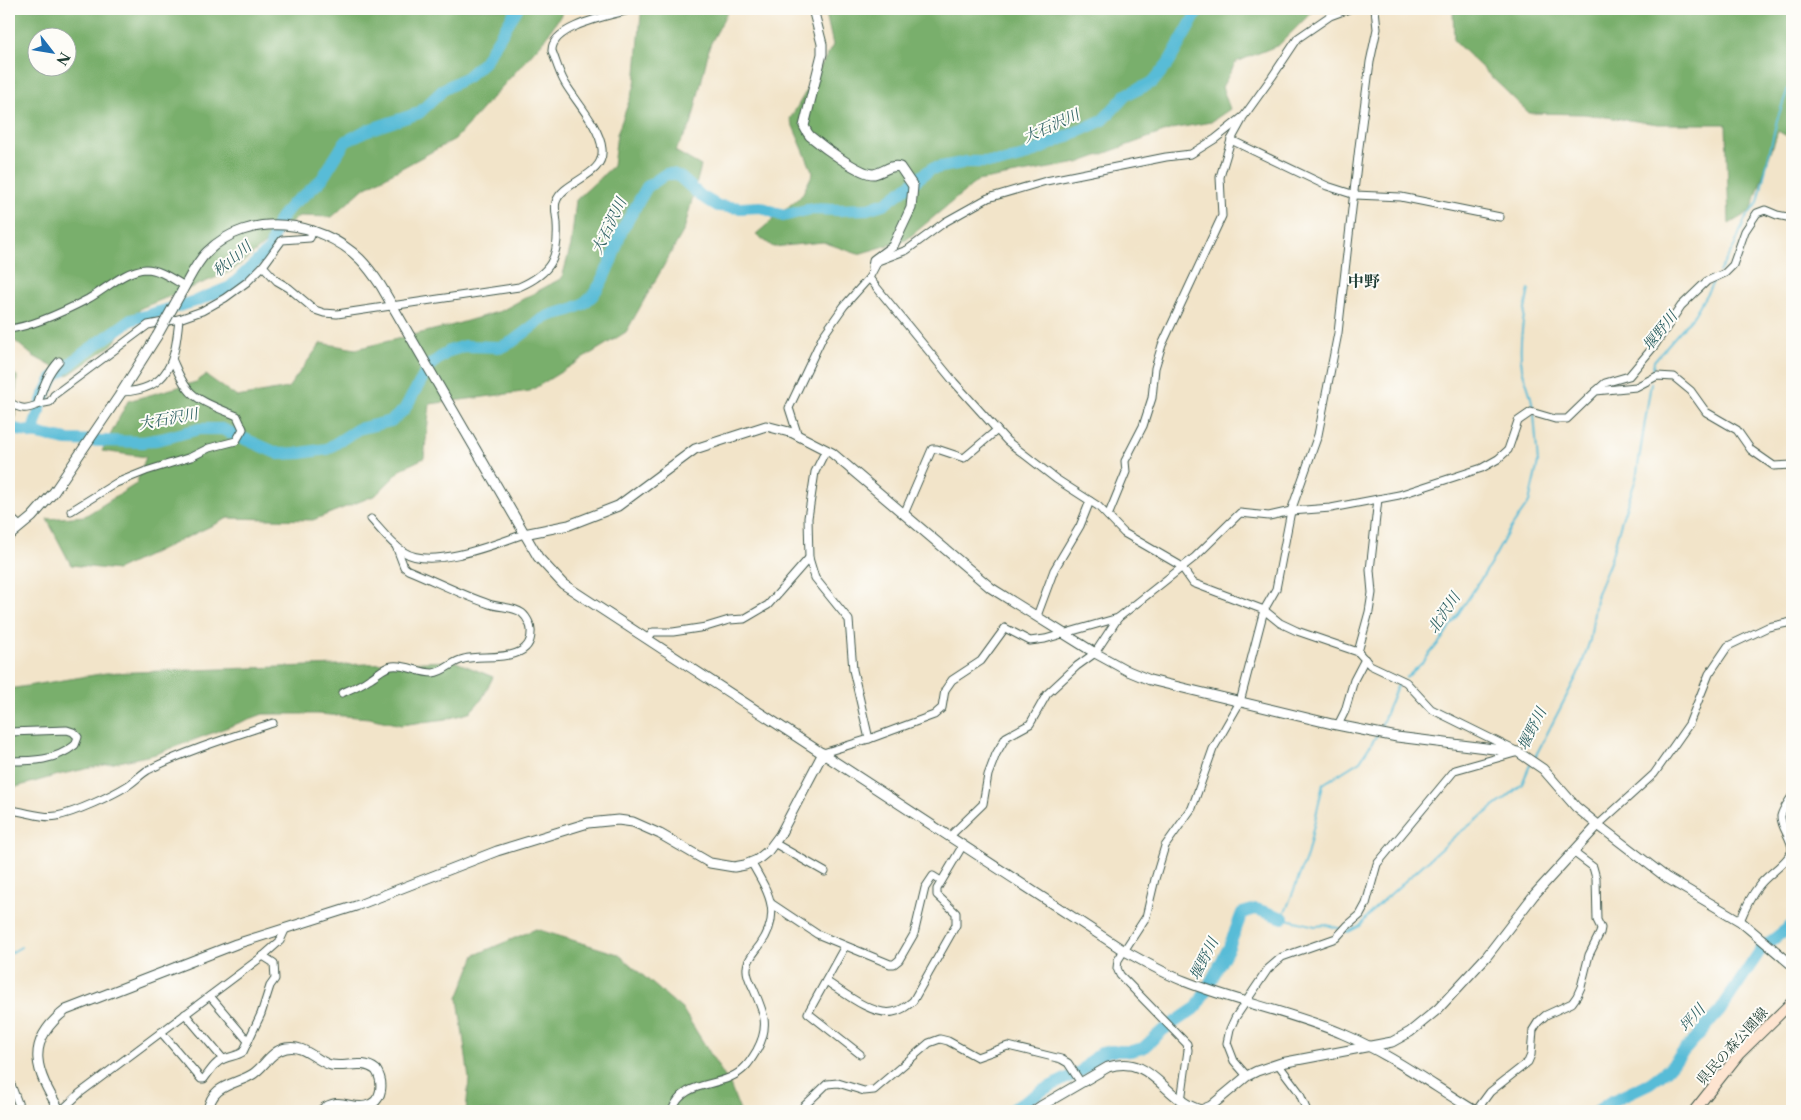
<svg xmlns="http://www.w3.org/2000/svg" width="1801" height="1120" font-family="'Libre Caslon Text','Noto Serif JP',serif">
  <rect width="100%" height="100%" fill="#fdfcf7"/>
  <filter id="ink" filterUnits="userSpaceOnUse"><feTurbulence type="fractalNoise" baseFrequency=".02" numOctaves="2"/><feDisplacementMap in="SourceGraphic" scale="10" xChannelSelector="R" yChannelSelector="G"/><feConvolveMatrix kernelMatrix="1 2 1 2 8 2 1 2 1" color-interpolation-filters="sRGB"/></filter>
  <filter id="wash" filterUnits="userSpaceOnUse"><feTurbulence type="fractalNoise" baseFrequency=".0096" numOctaves="4" result="noise"/><feDisplacementMap in="SourceGraphic" scale="20" xChannelSelector="R" yChannelSelector="G"/><feGaussianBlur stdDeviation="1.12" result="paint"/><feColorMatrix in="noise" values="0 0 0 0 0 0 0 0 0 0 0 0 0 0 0 0 0 1.4 0 .05"/><feComposite in="paint" operator="in"/></filter>
  <g filter="url(#wash)">
    <rect width="100%" height="100%" fill="#f2e4c9"/>
    <!-- forest -->
    <g fill="#79af6c" stroke="#4c7650" fill-rule="evenodd">
      <path d="M 9,9 L 565,9 L 544,40 L 455,139 L 363,189 L 332,217 L 299,216 L 232,271 L 141,308 L 112,345 L 68,375 L 33,356 L 9,336 ZM 38,38 L 68,38 L 68,68 L 38,68 Z"/>
      <path d="M 644,9 L 729,9 L 710,45 L 691,125 L 675,151 L 701,166 L 684,230 L 626,332 L 530,391 L 430,404 L 424,458 L 403,468 L 376,495 L 313,520 L 228,518 L 117,570 L 71,565 L 47,519 L 85,516 L 136,484 L 146,457 L 102,451 L 128,401 L 196,382 L 206,375 L 237,397 L 288,388 L 321,343 L 356,349 L 450,326 L 501,311 L 562,278 L 571,245 L 576,200 L 613,166 L 617,134 L 635,85 L 641,14 Z"/>
      <path d="M 825,9 L 1315,9 L 1279,45 L 1236,62 L 1222,87 L 1230,109 L 1211,122 L 1172,129 L 1078,163 L 977,181 L 906,240 L 858,254 L 823,242 L 773,247 L 756,234 L 802,195 L 813,173 L 790,119 L 833,45 Z"/>
      <path d="M 1453,9 L 1792,9 L 1792,139 L 1778,131 L 1751,211 L 1729,224 L 1726,124 L 1658,124 L 1584,114 L 1529,113 L 1454,41 Z"/>
      <path d="M 9,370 L 17,376 L 15,423 L 9,429 Z"/>
      <path d="M 454,661 L 493,677 L 482,699 L 469,713 L 446,719 L 401,725 L 369,718 L 318,714 L 263,714 L 156,754 L 62,774 L 9,789 L 9,689 L 106,673 Z"/>
      <path d="M 536,929 L 618,954 L 683,1010 L 730,1085 L 740,1111 L 466,1111 L 469,1079 L 458,998 L 475,955 Z"/>
    </g>
    <g fill="none" stroke-linecap="round" stroke-linejoin="round">
      <!-- stream -->
      <g stroke="#58bcd7" stroke-width="2">
        <path d="M 1719,272 L 1735,245 L 1744,221 L 1758,202 L 1777,120 L 1792,77"/>
        <path d="M 1529,289 C 1524,313 1518,344 1522,368 C 1525,382 1532,394 1533,409"/>
        <path d="M 1652,375 L 1654,361 L 1694,315 L 1714,281"/>
        <path d="M 1406,678 L 1422,663 L 1442,639 L 1490,565 L 1508,532 L 1529,502 L 1538,463 L 1534,414"/>
        <path d="M 1379,731 L 1397,686 L 1403,682"/>
        <path d="M 1534,759 L 1580,670 L 1590,640 L 1597,593 L 1610,562 L 1622,519 L 1636,479 L 1651,383"/>
        <path d="M 1341,929 L 1327,925 L 1315,926 L 1283,918 L 1307,856 L 1323,784 L 1360,761 L 1377,735"/>
        <path d="M 1345,931 L 1348,932 L 1360,926 L 1373,910 L 1455,836 L 1506,798 L 1522,784 L 1530,765"/>
        <path d="M 9,954 L 21,947"/>
      </g>
      <!-- river -->
      <g stroke="#58bcd7" stroke-width="12">
        <path d="M 9,428 L 67,440 L 143,442 L 161,439 L 199,429 L 222,429 L 279,454 L 301,453 L 327,449 L 358,429 L 391,421 L 404,410 L 430,365 L 449,351 L 465,346 L 501,347 L 512,342 L 541,320 L 551,315 L 570,310 L 583,304 L 593,295 L 601,283 L 611,261 L 622,230 L 647,187 L 666,174 L 673,174 L 680,177 L 701,196 L 718,206 L 741,208 L 761,207 L 783,216 L 810,209 L 839,210 L 867,209 L 886,203 L 931,169 L 967,162 L 1001,162 L 1024,156 L 1103,120 L 1126,95 L 1153,82 L 1169,62 L 1199,9"/>
        <path d="M 32,434 L 43,398 L 53,378 L 84,353 L 131,320 L 196,301 L 230,287 L 270,249 L 278,222 L 292,204 L 306,194 L 322,179 L 345,142 L 365,131 L 419,113 L 444,89 L 467,77 L 484,62 L 517,9"/>
        <path d="M 1010,1111 L 1045,1089 L 1081,1071 L 1095,1057 L 1101,1053 L 1110,1051 L 1131,1051 L 1143,1048 L 1163,1030 L 1197,1007 L 1229,947 L 1242,913 L 1256,909 L 1283,918"/>
        <path d="M 1597,1111 L 1610,1102 L 1650,1083 L 1667,1070 L 1720,1011 L 1762,948 L 1792,925"/>
      </g>
    </g>
  </g>
  <g filter="url(#ink)">
    <g fill="none" stroke-linecap="round" stroke-linejoin="round">
      <defs>
        <g id="minor">
          <path d="M 1242,120 L 1231,140 L 1327,186 L 1355,195 L 1401,197 L 1500,217"/>
          <path d="M 263,266 L 277,281 L 289,288 L 315,310 L 324,313 L 337,314 L 519,287 C 551,273 559,258 557,224 C 557,218 554,208 556,202 C 563,180 605,177 602,149 C 600,127 576,102 565,83 C 559,73 556,61 552,51 C 551,25 614,15 633,9"/>
          <path d="M 869,278 L 954,382 L 1007,441 L 1056,479 L 1098,506 L 1124,533 L 1181,566 L 1193,583 L 1264,610 L 1280,623 L 1297,631 L 1358,652 L 1370,665 L 1406,682 L 1431,709 L 1514,750"/>
          <path d="M 9,329 C 34,326 65,311 88,299 C 106,289 125,270 146,269 C 159,269 174,280 185,286"/>
          <path d="M 1596,391 L 1605,383 L 1629,376 L 1655,345 L 1681,306 L 1707,281 L 1725,273 L 1733,265 L 1745,231 L 1757,213 L 1765,210 L 1777,215 L 1792,218"/>
          <path d="M 122,392 C 170,390 175,360 179,319"/>
          <path d="M 9,402 C 29,415 30,404 50,402 L 54,395 L 148,325 L 179,319 L 202,311 L 225,298 L 247,282 L 263,266 L 282,240 L 310,238 L 313,230"/>
          <path d="M 38,403 C 43,387 47,374 59,361"/>
          <path d="M 798,436 L 789,408 L 823,336 L 844,306 L 869,278 L 878,261 L 907,250 L 945,222 L 988,198 L 1046,181 L 1166,157 L 1191,154 L 1215,139 L 1244,116 L 1272,77 L 1298,38 L 1330,16 L 1349,9"/>
          <path d="M 826,450 L 815,472 L 808,518 L 809,558 L 815,578 L 849,620 L 853,670 L 869,739"/>
          <path d="M 71,511 L 116,483 L 146,471 L 191,457 L 209,448 L 236,441 L 243,429 L 237,416 C 223,410 196,401 188,389 C 181,381 177,370 173,361"/>
          <path d="M 904,514 L 932,449 L 937,449 L 964,458 L 997,430"/>
          <path d="M 9,516 L 20,526"/>
          <path d="M 1108,516 L 1126,472 L 1125,461 L 1143,426 L 1152,398 L 1155,368 L 1162,345 L 1222,216 L 1220,177 L 1231,140"/>
          <path d="M 371,519 C 381,530 391,544 404,552 C 431,570 496,544 524,534"/>
          <path d="M 1037,616 L 1054,570 L 1080,526 L 1090,501"/>
          <path d="M 648,638 L 653,632 L 673,632 L 706,627 L 729,620 L 744,619 L 768,605 L 809,558"/>
          <path d="M 1358,652 L 1369,612 L 1372,593 L 1370,570 L 1378,499"/>
          <path d="M 342,693 C 351,689 361,685 369,679 C 377,675 383,667 392,666 C 406,664 419,673 433,673 C 445,672 452,661 464,659 C 484,654 531,664 531,633 C 532,627 527,617 522,613 C 513,606 500,608 489,604 C 462,595 435,581 408,570 L 404,567 L 396,546"/>
          <path d="M 1338,725 L 1345,711 L 1354,680 L 1365,659"/>
          <path d="M 9,732 L 67,730 L 73,732 L 78,737 L 75,745 C 55,761 33,761 9,761"/>
          <path d="M 823,753 L 869,739 L 934,715 L 942,708 L 945,690 L 952,680 L 981,661 L 1005,628 L 1030,641 L 1045,639 L 1118,618 L 1195,557 L 1240,513 L 1269,516 L 1291,511 L 1331,508 L 1399,495 L 1482,468 L 1498,459 L 1508,450 L 1518,421 L 1531,412 L 1555,419 L 1567,419 L 1596,391 L 1636,387 L 1657,376 L 1674,377 L 1691,391 L 1706,412 L 1737,430 L 1751,450 L 1774,466 L 1792,465"/>
          <path d="M 9,810 C 25,811 42,819 57,816 C 76,812 111,796 127,786 C 135,781 141,774 148,770 C 188,750 231,737 273,723"/>
          <path d="M 1598,825 L 1654,774 L 1689,724 L 1709,674 L 1728,646 L 1768,627 L 1792,622"/>
          <path d="M 949,837 L 983,804 L 988,775 L 996,754 L 1006,737 L 1030,724 L 1047,694 L 1077,666 L 1095,653 L 1118,618"/>
          <path d="M 774,843 L 825,872"/>
          <path d="M 772,904 L 817,934 L 890,964 L 894,964 L 899,960 L 914,934 L 925,888 L 933,876 L 941,881"/>
          <path d="M 1740,921 C 1745,909 1750,897 1758,887 C 1767,874 1783,867 1791,853 C 1796,843 1780,828 1781,816 C 1782,810 1789,801 1792,796"/>
          <path d="M 845,946 L 808,1013 L 860,1054"/>
          <path d="M 826,981 C 843,992 872,1016 893,1012 C 901,1011 907,1006 913,1001 L 956,925 L 956,913 L 937,895 L 937,889 L 963,845"/>
          <path d="M 210,996 L 248,1041"/>
          <path d="M 185,1014 L 223,1059"/>
          <path d="M 161,1032 L 201,1079 L 204,1079 C 210,1071 215,1062 224,1059 C 231,1056 237,1056 243,1052 L 261,1014 L 270,986 L 275,979 L 274,963 L 263,956"/>
          <path d="M 1278,1064 L 1299,1092 L 1307,1111"/>
          <path d="M 1247,1076 L 1234,1061 L 1227,1043 L 1230,1029 L 1235,1018 L 1268,969 L 1282,957 L 1336,938 L 1347,926 L 1360,915 L 1366,904 L 1377,864 L 1455,770 L 1515,753"/>
          <path d="M 9,1079 L 21,1111"/>
          <path d="M 1181,1101 L 1188,1050 L 1187,1044 L 1120,975 L 1117,968 L 1118,960 L 1146,917 L 1155,879 L 1165,846 L 1192,808 L 1213,749 L 1240,702 L 1264,610 L 1276,589 L 1291,511 L 1318,435 L 1338,333 L 1359,147 L 1370,62 L 1377,29 L 1375,9"/>
          <path d="M 61,1111 L 80,1093 L 263,956 L 280,941 L 285,930"/>
          <path d="M 672,1111 C 684,1076 724,1091 746,1066 C 750,1062 754,1055 757,1050 C 770,1026 764,1013 754,990 C 751,983 746,976 747,968 C 747,960 755,952 760,945 C 783,913 768,892 751,862"/>
          <path d="M 799,1111 L 827,1084 L 838,1083 L 864,1091 L 874,1090 L 929,1043 L 940,1039 L 948,1041 L 977,1057 L 1008,1046 L 1061,1059 L 1068,1063 L 1081,1083"/>
          <path d="M 1476,1111 L 1490,1092 L 1528,1062 L 1531,1055 L 1533,1030 L 1538,1022 L 1546,1015 L 1572,1003 L 1577,996 L 1581,987 L 1589,955 L 1600,933 L 1601,928 L 1597,920 L 1596,878 L 1593,867 L 1573,852"/>
        </g>
        <g id="tertiary">
          <path d="M 813,9 L 822,44 L 822,54 L 804,126 C 806,130 807,133 810,136 C 822,146 860,175 874,174 C 884,172 890,164 900,167 L 913,186 L 911,208 L 893,246 L 874,260 L 873,267"/>
          <path d="M 182,291 C 190,277 196,263 207,252 C 249,210 320,220 360,259 C 368,267 375,277 381,286 L 538,557 L 563,584 L 1123,950 C 1143,961 1163,973 1184,981 C 1236,1002 1292,1012 1343,1034 C 1390,1054 1432,1085 1475,1111"/>
          <path d="M 524,534 L 569,525 L 618,506 L 695,449 L 766,426 L 793,433 L 832,453 L 991,588 L 1095,653 L 1128,671 L 1150,680 L 1332,724 L 1397,737 L 1518,752 L 1543,769 L 1576,807 L 1598,825 L 1667,878 L 1740,921 L 1792,965"/>
          <path d="M 9,536 L 32,517 L 54,492 L 119,396 L 157,336"/>
          <path d="M 60,1111 C 36,1071 23,1043 66,1010 L 236,944 L 356,906 L 497,851 L 588,823 L 618,820 L 633,822 L 660,834 L 710,863 L 734,867 L 745,865 L 757,860 L 768,851 L 780,835 L 823,753"/>
          <path d="M 208,1111 C 209,1104 212,1096 218,1091 C 228,1083 242,1081 253,1074 C 265,1066 271,1051 286,1048 C 305,1044 315,1061 331,1065 C 347,1068 362,1059 376,1070 C 384,1082 383,1102 366,1106 C 348,1110 341,1095 320,1111"/>
          <path d="M 1034,1111 L 1041,1106 L 1108,1067 C 1152,1053 1163,1100 1201,1110 L 1211,1106 L 1247,1076 L 1257,1071 L 1281,1063 L 1392,1042 L 1410,1032 L 1438,1009 L 1487,956 L 1534,895 L 1598,825"/>
        </g>
        <path id="secondary" d="M 1694,1111 L 1739,1054 L 1792,1002"/>
      </defs>
      <!-- minor casing -->
      <use href="#minor" stroke="#3f564a" stroke-width="9"/>
      <!-- tertiary casing -->
      <use href="#tertiary" stroke="#3f564a" stroke-width="11"/>
      <!-- secondary casing -->
      <use href="#secondary" stroke="#3f564a" stroke-width="12"/>
      <!-- minor -->
      <use href="#minor" stroke="#fff" stroke-width="7"/>
      <!-- tertiary -->
      <use href="#tertiary" stroke="#fff" stroke-width="9"/>
      <!-- secondary -->
      <use href="#secondary" stroke="#fde4d0" stroke-width="10"/>
      <defs>
        <path id="tertiary-bridge" d="M 157,336 L 182,291"/>
      </defs>
      <!-- tertiary-bridge casing -->
      <use href="#tertiary-bridge" stroke="#3f564a" stroke-width="11" stroke-linecap="butt"/>
      <!-- tertiary-bridge -->
      <use href="#tertiary-bridge" stroke="#fff" stroke-width="9"/>
    </g>
  </g>
  <g text-anchor="middle" stroke-width="4" stroke-linejoin="round" paint-order="stroke">
    <!-- street labels -->
    <g font-size="14" fill="#1f3d34" stroke="#fdfcf7">
      <text transform="translate(1732 1046) rotate(-48)" y="5">県民の森公園線</text>
    </g>
    <!-- water labels -->
    <g font-size="15" font-style="italic" fill="#306365" stroke="#fdfcf7">
      <text transform="translate(1051 126) rotate(-24)" y="5">大石沢川</text>
      <text transform="translate(609 226) rotate(-64)" y="5">大石沢川</text>
      <text transform="translate(232 259) rotate(-40)" y="5">秋山川</text>
      <text transform="translate(1660 331) rotate(-51)" y="5">堰野川</text>
      <text transform="translate(168 419) rotate(-10)" y="5">大石沢川</text>
      <text transform="translate(1444 613) rotate(-56)" y="5">北沢川</text>
      <text transform="translate(1532 729) rotate(-63)" y="5">堰野川</text>
      <text transform="translate(1204 959) rotate(-63)" y="5">堰野川</text>
      <text transform="translate(1692 1018) rotate(-48)" y="5">坪川</text>
    </g>
    <!-- quarter labels -->
    <g font-size="16" font-weight="bold" fill="#1f3d34" stroke="#fdfcf7">
      <text x="1364" y="287">中野</text>
    </g>
  </g>
  <!-- margin -->
  <rect width="1801" height="1120" fill="none" stroke="#fdfcf7" stroke-width="30"/>
  <!-- north arrow -->
  <g transform="translate(52 52) rotate(121)"><circle r="24" fill="#fdfcf7" stroke="#a4b0a9"/>
  <path d="M0-4L9 19L0 12L-9 19Z" fill="#1f6fb2"/>
  <text y="-8" font-size="14" font-weight="bold" text-anchor="middle" fill="#1f3d34">N</text>
  </g>
</svg>
